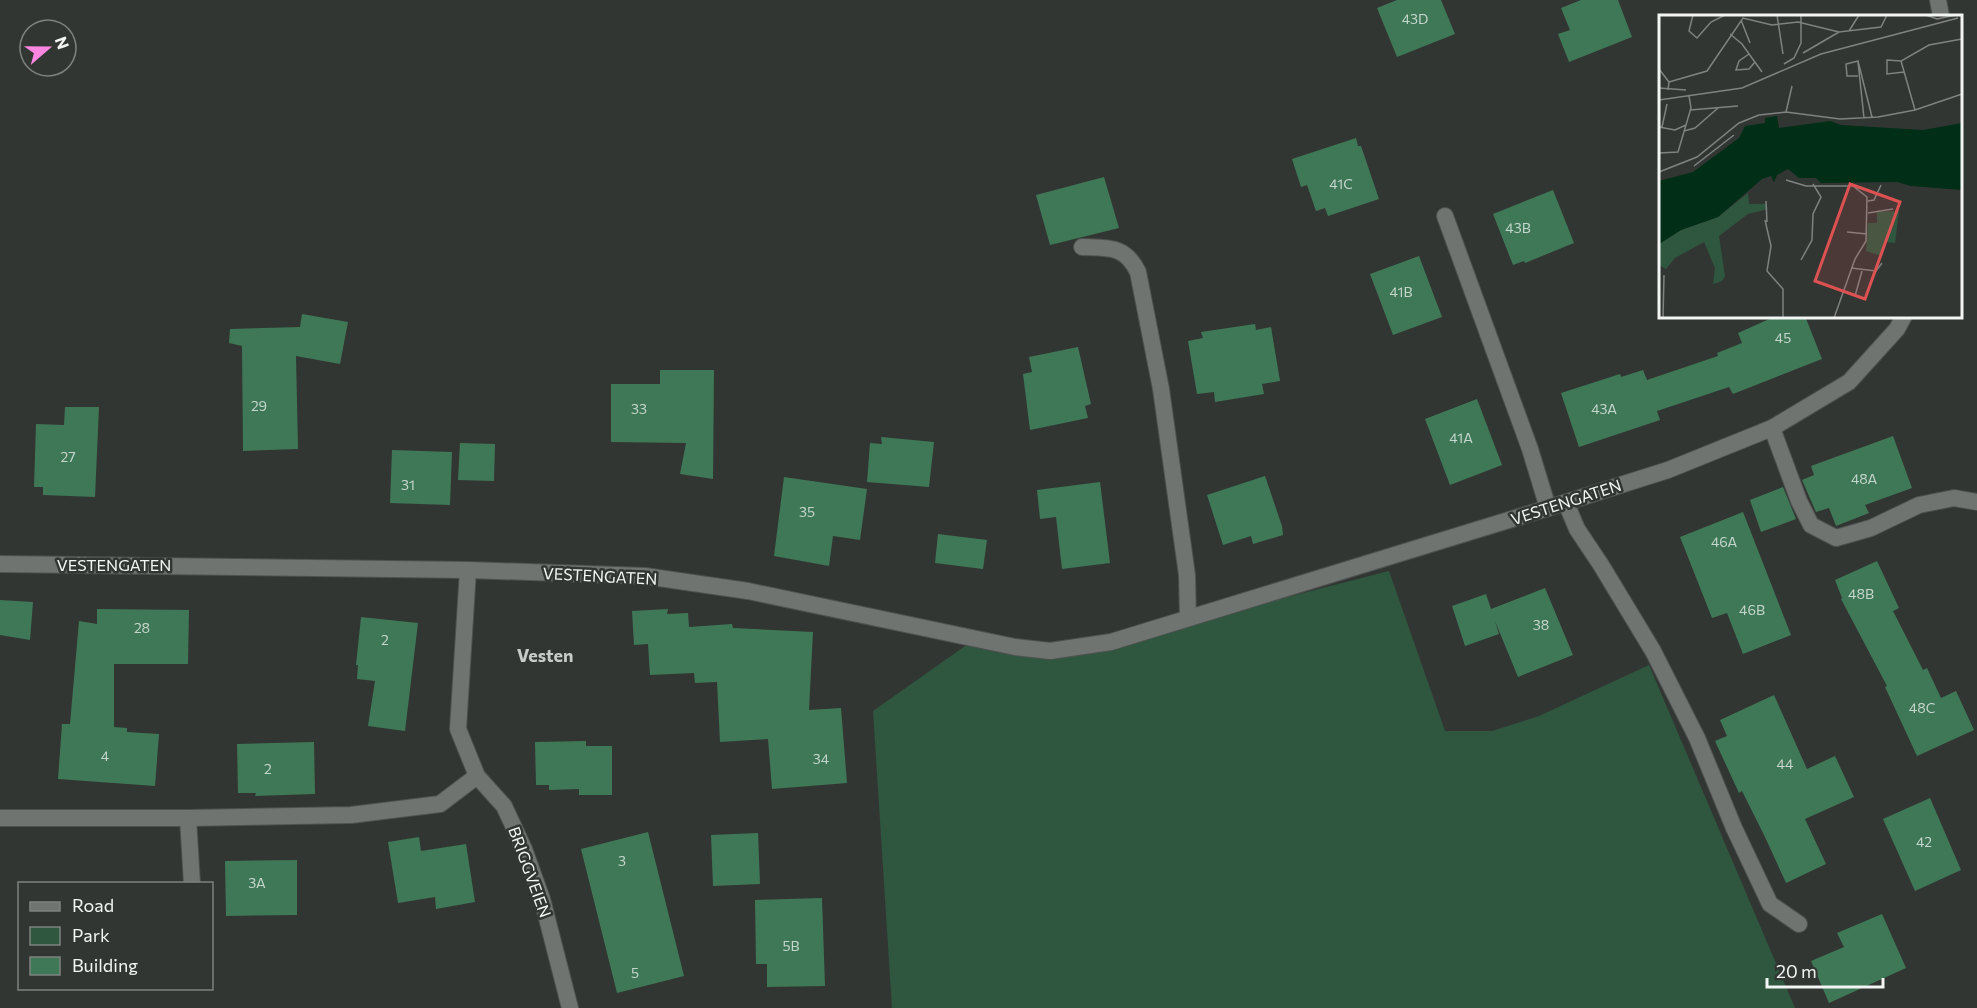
<svg xmlns="http://www.w3.org/2000/svg" width="1977" height="1008" font-family="Commissioner,sans-serif">
  <rect width="100%" height="100%" fill="#323633"/>
  <!-- green -->
  <path fill="#2f573f" d="M 1389,571 L 1445,731 L 1492,731 L 1539,716 L 1649,665 L 1795,1008 L 892,1008 L 873,711 L 975,639 L 1015,647 L 1111,642 Z"/>
  <!-- building -->
  <g fill="#3f7856">
    <path d="M 1397,0 L 1441,0 L 1455,34 L 1397,57 L 1377,8 Z"/>
    <path d="M 1581,0 L 1618,0 L 1632,37 L 1569,62 L 1558,34 L 1570,30 L 1561,8 Z"/>
    <path d="M 1356,138 L 1358,146 L 1361,146 L 1379,199 L 1328,216 L 1325,208 L 1316,211 L 1307,185 L 1301,187 L 1292,159 Z"/>
    <path d="M 1104,177 L 1119,228 L 1050,245 L 1036,195 Z"/>
    <path d="M 1553,190 L 1574,243 L 1525,263 L 1524,261 L 1513,265 L 1493,214 Z"/>
    <path d="M 1419,256 L 1442,317 L 1393,335 L 1370,274 Z"/>
    <path d="M 302,314 L 348,322 L 340,364 L 296,356 L 298,449 L 243,451 L 242,346 L 229,343 L 230,329 L 300,327 Z"/>
    <path d="M 1776,316 L 1805,316 L 1822,359 L 1733,394 L 1729,387 L 1657,411 L 1660,420 L 1579,447 L 1561,393 L 1620,374 L 1621,377 L 1643,370 L 1647,380 L 1718,356 L 1717,353 L 1742,343 L 1738,333 Z"/>
    <path d="M 1255,324 L 1256,330 L 1271,327 L 1280,381 L 1262,384 L 1264,394 L 1215,402 L 1214,392 L 1197,394 L 1188,341 L 1203,338 L 1201,332 Z"/>
    <path d="M 1078,347 L 1091,404 L 1085,406 L 1088,418 L 1030,430 L 1023,374 L 1032,372 L 1029,357 Z"/>
    <path d="M 660,370 L 714,370 L 713,479 L 680,474 L 686,443 L 611,442 L 611,384 L 660,384 Z"/>
    <path d="M 1477,399 L 1502,465 L 1450,485 L 1425,419 Z"/>
    <path d="M 65,407 L 99,407 L 95,497 L 43,495 L 43,487 L 34,487 L 36,424 L 64,425 Z"/>
    <path d="M 1893,436 L 1912,488 L 1865,505 L 1869,513 L 1836,526 L 1829,508 L 1816,512 L 1802,480 L 1814,475 L 1811,466 Z"/>
    <path d="M 881,437 L 934,442 L 929,487 L 867,482 L 870,443 L 882,444 Z"/>
    <path d="M 460,443 L 495,444 L 494,481 L 458,480 Z"/>
    <path d="M 392,450 L 452,452 L 450,505 L 390,503 Z"/>
    <path d="M 1265,476 L 1282,526 L 1283,535 L 1253,544 L 1251,536 L 1223,545 L 1207,495 Z"/>
    <path d="M 784,477 L 867,489 L 860,540 L 833,536 L 829,566 L 774,556 Z"/>
    <path d="M 1100,482 L 1110,563 L 1062,569 L 1056,517 L 1040,519 L 1037,490 Z"/>
    <path d="M 1783,487 L 1796,519 L 1761,532 L 1750,500 Z"/>
    <path d="M 1743,512 L 1791,635 L 1743,654 L 1727,613 L 1712,618 L 1680,537 Z"/>
    <path d="M 938,534 L 987,540 L 983,569 L 935,563 Z"/>
    <path d="M 1877,561 L 1899,608 L 1893,611 L 1923,670 L 1927,668 L 1941,698 L 1956,691 L 1974,730 L 1917,756 L 1885,687 L 1887,686 L 1841,599 L 1842,598 L 1835,580 Z"/>
    <path d="M 1545,588 L 1573,655 L 1518,677 L 1495,621 L 1499,634 L 1465,646 L 1452,606 L 1486,594 L 1491,609 Z"/>
    <path d="M 0,600 L 33,602 L 30,640 L 0,635 Z"/>
    <path d="M 97,609 L 189,610 L 188,664 L 114,664 L 114,727 L 127,728 L 127,732 L 159,734 L 155,786 L 58,779 L 62,724 L 70,724 L 79,621 L 97,624 Z"/>
    <path d="M 668,609 L 667,614 L 688,613 L 689,627 L 732,624 L 733,628 L 813,632 L 809,710 L 841,708 L 847,783 L 772,789 L 768,739 L 720,742 L 717,682 L 695,683 L 694,673 L 650,675 L 648,644 L 634,645 L 632,611 Z"/>
    <path d="M 361,617 L 418,623 L 405,731 L 368,726 L 375,681 L 357,679 L 358,665 L 356,665 Z"/>
    <path d="M 1774,695 L 1807,769 L 1835,756 L 1854,797 L 1805,819 L 1826,864 L 1786,883 L 1765,837 L 1742,791 L 1739,793 L 1715,741 L 1727,736 L 1720,720 Z"/>
    <path d="M 586,741 L 586,746 L 612,746 L 612,795 L 579,795 L 579,789 L 549,790 L 549,785 L 536,785 L 535,742 Z"/>
    <path d="M 314,742 L 315,794 L 255,796 L 256,793 L 238,793 L 237,744 Z"/>
    <path d="M 1930,798 L 1961,870 L 1915,891 L 1883,819 Z"/>
    <path d="M 648,832 L 684,976 L 617,993 L 581,849 Z"/>
    <path d="M 758,833 L 760,884 L 713,886 L 711,835 Z"/>
    <path d="M 419,837 L 421,851 L 466,844 L 475,902 L 436,909 L 435,897 L 398,903 L 388,842 Z"/>
    <path d="M 297,860 L 297,915 L 226,916 L 225,861 Z"/>
    <path d="M 822,898 L 825,986 L 767,987 L 767,964 L 756,964 L 755,900 Z"/>
    <path d="M 1882,914 L 1906,968 L 1829,1003 L 1811,961 L 1844,947 L 1837,933 Z"/>
  </g>
  <g fill="none" stroke-linecap="round" stroke-linejoin="round">
    <defs>
      <g id="minor">
        <path d="M 1938,0 L 1941,16"/>
        <path d="M 1445,216 L 1530,449 L 1548,508"/>
        <path d="M 1082,247 C 1108,248 1125,245 1138,272 L 1161,389 L 1187,575 L 1188,618"/>
        <path d="M 1772,428 L 1799,501 L 1811,525 L 1836,538 L 1871,528 L 1919,505 L 1954,498 L 1977,502"/>
        <path d="M 1566,503 L 1577,529 L 1601,565 L 1653,651 L 1697,738 L 1734,828 L 1770,904 L 1799,924"/>
        <path d="M 0,564 L 468,570 L 645,576 L 748,591 L 1015,647 L 1050,651 L 1111,642 L 1548,508 L 1668,470 L 1772,428 L 1849,382 L 1897,329 L 1904,316"/>
        <path d="M 468,570 L 458,729 L 477,776 L 504,806 L 524,849 L 542,899 L 570,1008"/>
        <path d="M 0,818 L 188,818 L 351,815 L 440,804 L 477,776"/>
        <path d="M 188,818 L 192,884"/>
      </g>
    </defs>
    <!-- minor casing -->
    <use href="#minor" stroke="#4e514f" stroke-width="18"/>
    <!-- minor -->
    <use href="#minor" stroke="#707471" stroke-width="16"/>
  </g>
  <g text-anchor="middle" stroke-width="5" stroke-linejoin="round" paint-order="stroke">
    <!-- number labels -->
    <g font-size="14" fill="#c5d6cc">
      <text x="1415" y="24">43D</text>
      <text x="1341" y="189">41C</text>
      <text x="1518" y="233">43B</text>
      <text x="1401" y="297">41B</text>
      <text x="1783" y="343">45</text>
      <text x="259" y="411">29</text>
      <text x="639" y="414">33</text>
      <text x="1604" y="414">43A</text>
      <text x="1461" y="443">41A</text>
      <text x="68" y="462">27</text>
      <text x="1864" y="484">48A</text>
      <text x="408" y="490">31</text>
      <text x="807" y="517">35</text>
      <text x="1724" y="547">46A</text>
      <text x="1861" y="599">48B</text>
      <text x="1752" y="615">46B</text>
      <text x="1541" y="630">38</text>
      <text x="142" y="633">28</text>
      <text x="385" y="645">2</text>
      <text x="1922" y="713">48C</text>
      <text x="105" y="761">4</text>
      <text x="821" y="764">34</text>
      <text x="1785" y="769">44</text>
      <text x="268" y="774">2</text>
      <text x="1924" y="847">42</text>
      <text x="622" y="866">3</text>
      <text x="257" y="888">3A</text>
      <text x="791" y="951">5B</text>
      <text x="635" y="978">5</text>
    </g>
    <!-- street labels -->
    <g font-size="16" fill="#f2f5f3" stroke="#323633">
      <text transform="translate(1566 502) rotate(-18)" y="6">VESTENGATEN</text>
      <text x="114" y="571">VESTENGATEN</text>
      <text transform="translate(600 576) rotate(3)" y="6">VESTENGATEN</text>
      <text transform="translate(530 872) rotate(70)" y="6">BRIGGVEIEN</text>
    </g>
    <!-- neighbourhood labels -->
    <g font-size="18" font-weight="bold" fill="#c7ccc9" stroke="#323633">
      <text x="545" y="662">Vesten</text>
    </g>
  </g>
  <!-- overview -->
  <g transform="translate(1659 15)">
    <rect width="303" height="303" fill="#323633"/>
    <path d="M 89,178 L 90,189 L 107,189 L 109,194 L 89,199 L 60,221 L 66,261 L 63,266 L 54,269 L 56,253 L 45,227 L 16,243 L 7,254 L 0,250 L 0,229 L 22,215 L 59,202 ZM 240,196 L 236,228 L 227,227 L 223,241 L 207,236 L 209,208 L 218,208 L 218,197 Z" fill="#2f573f"/>
    <path d="M 118,101 L 120,113 L 171,106 L 182,110 L 264,115 L 303,108 L 303,175 L 252,171 L 238,167 L 162,168 L 157,163 L 140,163 L 129,154 L 118,160 L 115,167 L 112,161 L 103,164 L 59,202 L 22,215 L 0,229 L 0,166 L 34,157 L 80,123 L 86,111 L 106,108 L 106,103 Z" fill="#002e17"/>
    <path fill="none" stroke="#7f8280" stroke-width="1.5" d="M 34,0 L 30,16 L 38,23 L 52,7 L 66,0M 118,0 L 124,39M 267,0 L 278,4 L 297,0M 82,5 L 91,28M 190,16 L 200,0M 71,19 L 83,29 L 103,57M 144,38 L 180,17M 90,39 L 80,46 L 77,55 L 90,54 L 96,47M 242,46 L 228,45 L 228,59 L 245,57M 199,47 L 205,103M 125,49 L 135,43 L 142,28 L 142,0M 0,54 L 10,67 L 9,75M 199,61 L 188,61 L 187,49 L 199,46 L 213,102M 10,67 L 48,56 L 84,3 L 113,10 L 139,7 L 180,17 L 222,12 L 228,0M 0,73 L 27,75M 0,85 L 83,73 L 162,39 L 299,3M 31,95 L 79,91M 256,95 L 242,46 L 270,30 L 303,24M 127,97 L 133,71M 0,112 L 16,115 L 27,110M 3,112 L 8,89M 25,116 L 36,113 L 59,93M 0,138 L 19,137 L 32,93 L 30,81M 35,151 L 75,120M 0,157 L 38,142 L 80,108 L 100,100 L 127,97 L 181,104 L 219,102 L 256,95 L 303,79M 127,165 L 147,171 L 194,171 L 208,182 L 207,226 L 196,244 L 175,303M 107,186 L 108,207M 209,186 L 215,185 L 222,170M 209,198 L 234,194M 106,205 L 112,231 L 108,256 L 124,274 L 124,303M 188,217 L 208,219M 142,245 L 153,225 L 154,199 L 162,182 L 154,169M 192,253 L 217,256 L 223,248M 196,281 L 203,256M 4,303 L 5,260"/>
    <path fill="#dc5151" fill-opacity="0.15" stroke="#dc5151" stroke-width="3" d="M 191,169 L 241,187 L 206,284 L 156,266 Z"/>
    <rect width="303" height="303" fill="none" stroke="#f2f5f3" stroke-width="3"/>
  </g>
  <!-- legend -->
  <rect x="18" y="882" width="195" height="108" fill="#323633" stroke="#7f8280" stroke-width="1.5"/>
  <rect x="30" y="902" width="30" height="9" fill="#707471" stroke="#7f8280" stroke-width="1.5"/>
  <text x="72" y="912" font-size="18" fill="#f2f5f3">Road</text>
  <rect x="30" y="927" width="30" height="18" fill="#2f573f" stroke="#7f8280" stroke-width="1.5"/>
  <text x="72" y="942" font-size="18" fill="#f2f5f3">Park</text>
  <rect x="30" y="957" width="30" height="18" fill="#3f7856" stroke="#7f8280" stroke-width="1.5"/>
  <text x="72" y="972" font-size="18" fill="#f2f5f3">Building</text>
  <!-- north arrow -->
  <g transform="translate(48 48) rotate(70)"><circle r="28" fill="#323633" stroke="#7f8280" stroke-width="1.5"/>
  <path d="M0-4.5L10 22L0 15L-10 22Z" fill="#fd86e2"/>
  <text y="-9" font-size="16" font-weight="bold" text-anchor="middle" fill="#f2f5f3">N</text>
  </g>
  <!-- scale -->
  <path d="M1767 978v9h116v-9" fill="none" stroke="#f2f5f3" stroke-width="3"/>
  <text x="1776" y="978" font-size="18" fill="#f2f5f3" stroke="#323633" stroke-width="4.5" paint-order="stroke">20 m</text>
</svg>
